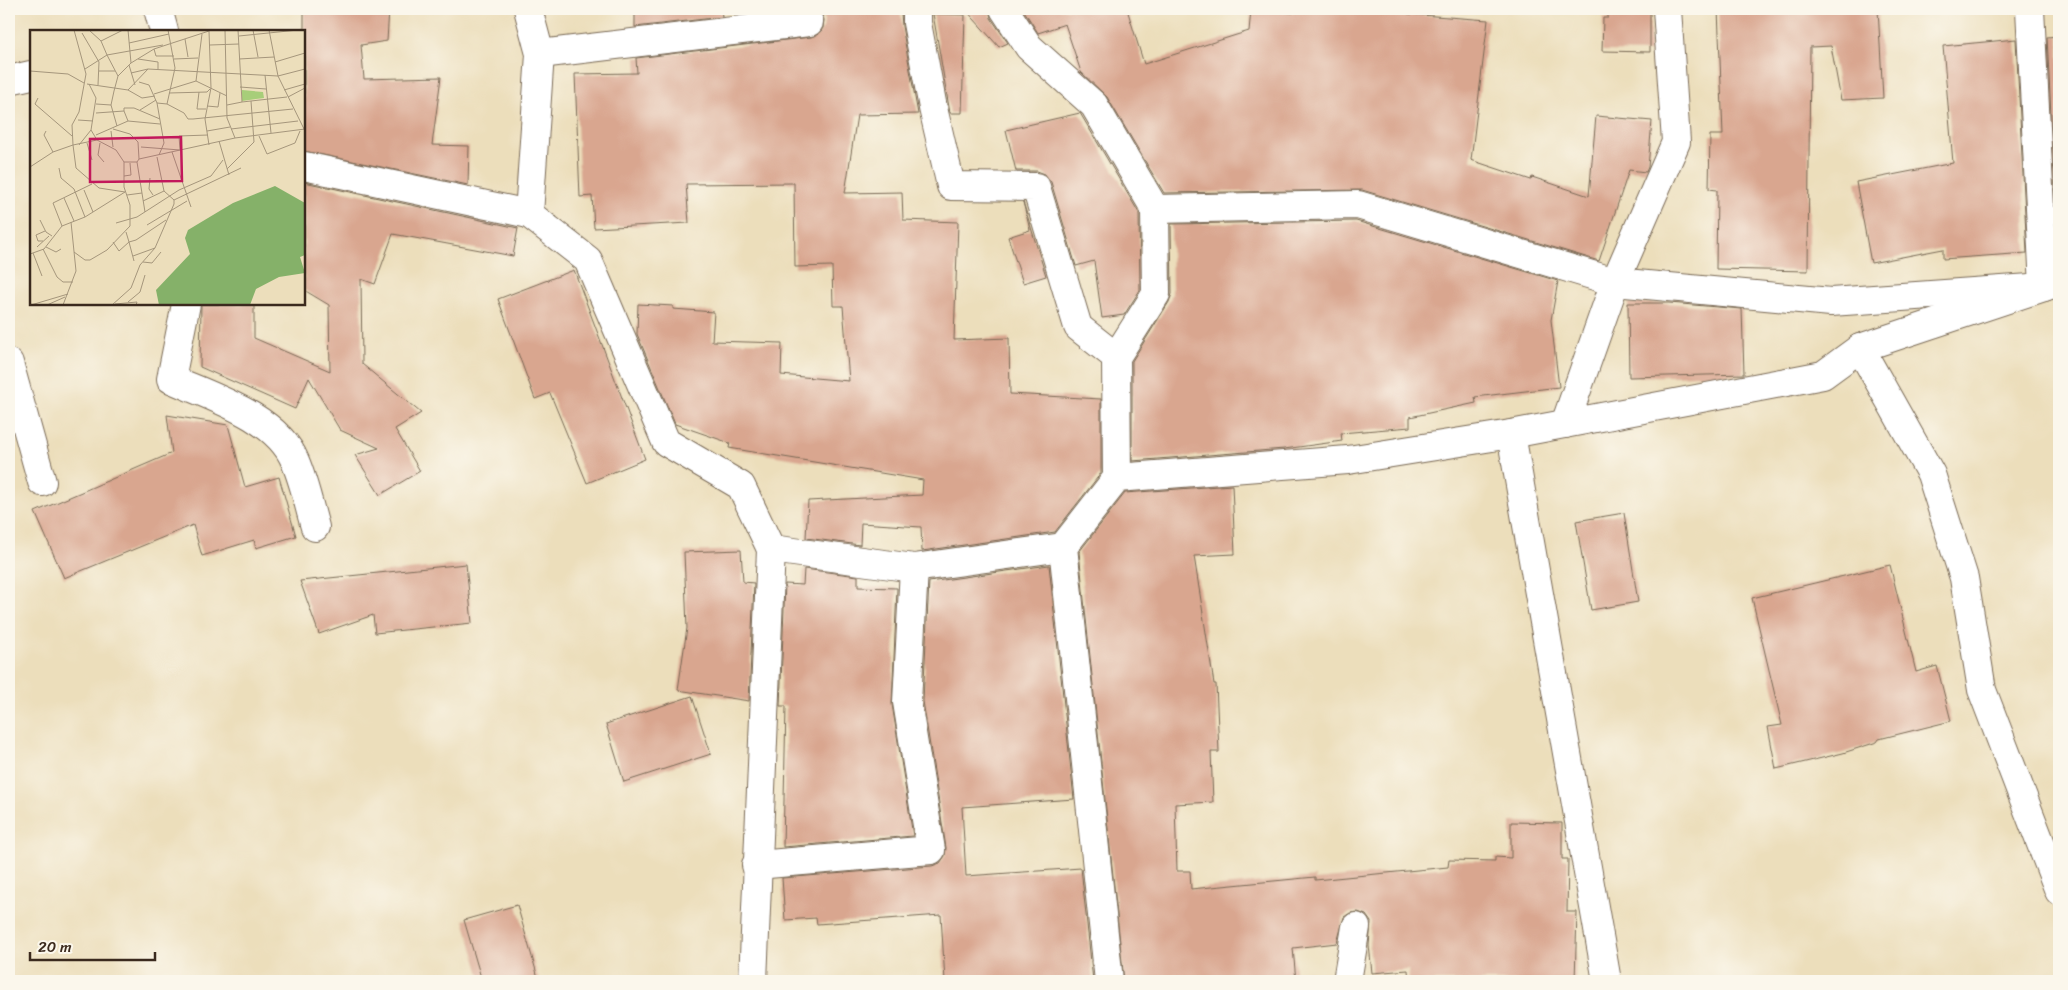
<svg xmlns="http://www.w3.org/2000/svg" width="2068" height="990" font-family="Sriracha,sans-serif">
  <rect width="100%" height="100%" fill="#fbf7ec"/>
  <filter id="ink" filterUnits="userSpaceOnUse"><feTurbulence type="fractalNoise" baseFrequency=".02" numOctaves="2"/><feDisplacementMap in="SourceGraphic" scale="10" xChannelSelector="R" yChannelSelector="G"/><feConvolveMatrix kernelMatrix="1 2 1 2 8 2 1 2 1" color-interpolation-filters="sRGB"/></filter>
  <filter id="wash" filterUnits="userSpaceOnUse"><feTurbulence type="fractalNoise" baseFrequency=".0096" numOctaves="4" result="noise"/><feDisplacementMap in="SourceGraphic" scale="20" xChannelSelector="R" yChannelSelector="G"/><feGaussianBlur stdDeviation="1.12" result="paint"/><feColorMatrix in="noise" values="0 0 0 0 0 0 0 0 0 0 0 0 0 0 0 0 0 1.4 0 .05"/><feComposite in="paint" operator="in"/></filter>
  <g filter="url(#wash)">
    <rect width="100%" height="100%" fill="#ecdebb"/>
    <g id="blocks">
      <!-- building -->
      <g fill="#d9a68f">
        <path d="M 304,9 L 389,9 L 387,41 L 361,45 L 364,79 L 441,77 L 432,145 L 469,146 L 468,185 L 304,151 Z"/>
        <path d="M 635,9 L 721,9 L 722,17 L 635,27 Z"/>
        <path d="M 818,9 L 901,13 L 902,26 L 918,114 L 857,115 L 845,193 L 902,192 L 903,220 L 958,222 L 954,340 L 1009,338 L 1010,394 L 1101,399 L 1101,473 L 1055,532 L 922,551 L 921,527 L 861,523 L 860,545 L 806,538 L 808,501 L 922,495 L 923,480 L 729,448 L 730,443 L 675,424 L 637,334 L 638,304 L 673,306 L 673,309 L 714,312 L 712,341 L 782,343 L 781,375 L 849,381 L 843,306 L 833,306 L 832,266 L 795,267 L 794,183 L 686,184 L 689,223 L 594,228 L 592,196 L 580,197 L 575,74 L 637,73 L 636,58 L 811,37 L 819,34 L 823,28 L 824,20 L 822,13 Z"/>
        <path d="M 965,9 L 989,9 L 991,18 L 1008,43 L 999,47 Z"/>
        <path d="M 1023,9 L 1127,9 L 1144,64 L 1249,31 L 1251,10 L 1293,13 L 1293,9 L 1408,9 L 1408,14 L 1488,20 L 1471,160 L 1531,180 L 1532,177 L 1589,196 L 1596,116 L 1652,121 L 1648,167 L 1646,172 L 1629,170 L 1599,261 L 1362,190 L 1164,193 L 1107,97 L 1081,72 L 1065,24 L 1038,33 Z"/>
        <path d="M 1608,9 L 1650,9 L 1650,52 L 1602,51 L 1603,18 L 1608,18 Z"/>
        <path d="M 1718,9 L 1878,9 L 1883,98 L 1841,100 L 1831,46 L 1810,47 L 1808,271 L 1716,269 L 1717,190 L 1709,189 L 1710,135 L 1723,135 Z"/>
        <path d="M 933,14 L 965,15 L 962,113 L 950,113 Z"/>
        <path d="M 2059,36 L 2059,251 L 2058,251 L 2047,37 Z"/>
        <path d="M 2016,39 L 2027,253 L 1943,259 L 1943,249 L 1871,263 L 1856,182 L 1953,163 L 1943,46 Z"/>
        <path d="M 1080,113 L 1139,213 L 1140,290 L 1124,315 L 1102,318 L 1094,261 L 1076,266 L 1051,182 L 1045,174 L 1037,171 L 1016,171 L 1006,130 Z"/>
        <path d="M 304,182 L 518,228 L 513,256 L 393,234 L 375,284 L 361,279 L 362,364 L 421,413 L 395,429 L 420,471 L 380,495 L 355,455 L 379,448 L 340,430 L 309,378 L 295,409 L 200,367 L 201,304 L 254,304 L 254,338 L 330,371 L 329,305 L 304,290 Z"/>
        <path d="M 1023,202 L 1046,276 L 1023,283 L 1008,237 L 1030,230 Z"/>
        <path d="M 1356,221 L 1558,281 L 1551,320 L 1559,387 L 1475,397 L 1476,403 L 1410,417 L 1410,427 L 1341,433 L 1342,441 L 1284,449 L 1132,461 L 1132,361 L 1169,302 L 1172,294 L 1171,224 Z"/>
        <path d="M 574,270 L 645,459 L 587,483 L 550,393 L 535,399 L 498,299 Z"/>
        <path d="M 1628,303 L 1669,303 L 1742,309 L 1744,374 L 1629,377 Z"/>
        <path d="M 167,415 L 228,425 L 245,487 L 279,477 L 296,536 L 256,548 L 254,540 L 202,556 L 193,525 L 64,578 L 35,512 L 172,453 Z"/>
        <path d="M 1232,485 L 1235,554 L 1194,556 L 1214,684 L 1216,684 L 1219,752 L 1211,752 L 1213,802 L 1175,804 L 1177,871 L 1190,871 L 1191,889 L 1315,877 L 1315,880 L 1448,867 L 1449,860 L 1495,861 L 1495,857 L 1511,858 L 1511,822 L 1562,823 L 1562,859 L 1568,859 L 1567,912 L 1577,912 L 1575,981 L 1409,981 L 1408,970 L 1372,973 L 1369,945 L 1371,922 L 1366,915 L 1358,912 L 1350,913 L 1344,917 L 1337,943 L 1293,948 L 1296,981 L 1124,981 L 1079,552 L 1125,493 Z"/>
        <path d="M 1624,513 L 1638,602 L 1591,610 L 1576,521 Z"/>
        <path d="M 741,550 L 743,582 L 754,583 L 749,701 L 678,690 L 687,628 L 684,552 Z"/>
        <path d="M 466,564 L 472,623 L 375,633 L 373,615 L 319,634 L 300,581 Z"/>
        <path d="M 1049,565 L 1074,799 L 962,807 L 966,876 L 1081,868 L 1093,981 L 945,981 L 941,915 L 817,924 L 816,918 L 785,920 L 782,878 L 932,866 L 940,863 L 945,856 L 946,848 L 923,701 L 929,582 Z"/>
        <path d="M 1890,565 L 1916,672 L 1937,666 L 1951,721 L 1879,739 L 1877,742 L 1843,753 L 1776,769 L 1768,727 L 1782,725 L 1752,598 Z"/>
        <path d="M 804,569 L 858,576 L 858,587 L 897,588 L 892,704 L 913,836 L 783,847 L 786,706 L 780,706 L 785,584 L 803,585 Z"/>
        <path d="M 692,696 L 711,754 L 624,782 L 606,724 Z"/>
        <path d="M 517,905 L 539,981 L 482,981 L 464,920 Z"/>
      </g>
    </g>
  </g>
  <g filter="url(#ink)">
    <use href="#blocks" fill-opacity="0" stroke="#796955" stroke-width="1"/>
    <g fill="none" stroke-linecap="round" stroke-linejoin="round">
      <defs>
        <g id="minor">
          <path d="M 158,9 L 164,31"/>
          <path d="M 528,9 L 540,54 L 529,214"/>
          <path d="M 917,9 L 917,23 L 933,108 L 951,186 L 1036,187 L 1078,327 L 1116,357"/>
          <path d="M 1004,9 L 1029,47 L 1094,105 L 1155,209 L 1156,294 L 1116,357 L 1117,478"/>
          <path d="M 540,54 L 809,22"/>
          <path d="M 9,80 L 31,75"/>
          <path d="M 304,166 L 529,214 L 588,260 L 666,442 L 741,486 L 771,549 L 914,568 L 1063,547"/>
          <path d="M 1155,209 L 1358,205 L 1615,282 L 1831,302 L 2044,287 L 2030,9"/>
          <path d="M 186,304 L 171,379 C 212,397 277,417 295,461 C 304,482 309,506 315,527"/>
          <path d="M 1860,348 L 1931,474 L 1964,578 L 1982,690 L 2059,891"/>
          <path d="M 9,363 L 42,482"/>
          <path d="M 1565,424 L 1615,282 L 1676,142 L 1667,9"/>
          <path d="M 1511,434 L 1607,981"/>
          <path d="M 756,865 L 931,850 L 907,702 L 914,568"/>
          <path d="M 753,981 L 771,549"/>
          <path d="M 1109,981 L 1063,547 L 1117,478 L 1348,460 L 1511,434 L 1823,375 L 1860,348 L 2059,282"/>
          <path d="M 1347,981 L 1356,927"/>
        </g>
      </defs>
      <!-- minor casing -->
      <use href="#minor" stroke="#796955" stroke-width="30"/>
      <!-- minor -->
      <use href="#minor" stroke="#fff" stroke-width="28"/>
    </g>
  </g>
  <!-- overview -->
  <g transform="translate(30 30)">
    <rect width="275" height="275" fill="#ecdebb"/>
    <path d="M 212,60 L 233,62 L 234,68 L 212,71 Z" fill="#a7ce79"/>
    <path d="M 245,156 L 275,173 L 275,225 L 270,227 L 275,243 L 249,247 L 226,259 L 220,275 L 129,275 L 126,260 L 160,224 L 155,208 L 158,200 L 203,173 Z" fill="#85b169"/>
    <path fill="none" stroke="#a5967c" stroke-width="1" d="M 98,0 L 101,33M 195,0 L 197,88 L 205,108M 223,0 L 228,27M 239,0 L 248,46 L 275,101M 52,3 L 69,32 L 68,55M 209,6 L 268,0M 155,9 L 158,27M 71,11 L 93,0M 99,13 L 139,4M 180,15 L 209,14M 124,19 L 126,26 L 144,26M 108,29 L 128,32 L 128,39M 144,29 L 168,28M 209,29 L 244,27M 245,32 L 275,23M 99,35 L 105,55M 55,39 L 77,25 L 71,11 L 59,0M 0,41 L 38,44 L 54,53M 69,41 L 85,41M 101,43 L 118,39M 235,45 L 241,103M 88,46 L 77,25 L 133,15M 166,51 L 172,4M 109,52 L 119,55 L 127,73 L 134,113 L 129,125M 57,54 L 98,60 L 112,68 L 125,66M 59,54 L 66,68 L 61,100 L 67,110 L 43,115 L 46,138 L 69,158 L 95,162M 210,57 L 236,59M 98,60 L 118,39 L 248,46 L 275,39M 254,60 L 275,54M 169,62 L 167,79 L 176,79M 139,63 L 177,62 L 180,59M 124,64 L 166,51 L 197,66M 258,67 L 275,58M 8,68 L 5,74 L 42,106M 212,72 L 257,67M 127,73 L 137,74 L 154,83 L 158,89 L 163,89 L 263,79M 66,74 L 81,75M 137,74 L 145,38 L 138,0M 197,75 L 212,72 L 208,0M 177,76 L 188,77 L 190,63M 110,80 L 126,70M 94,81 L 94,78 L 104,78 L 130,89M 66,83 L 94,81 L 98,91M 48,90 L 63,91M 87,96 L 81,75 L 84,61 L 88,46 L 101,33 L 124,19 L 179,1M 83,99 L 100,104 L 108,112 L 109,129M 201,99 L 268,91M 16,101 L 14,105 L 23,122M 81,101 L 83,117M 177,101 L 200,97M 66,105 L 98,91 L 130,94M 229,106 L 237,124 L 265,113 L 270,101M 67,110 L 86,120 L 94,132 L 107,132M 189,111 L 199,145M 57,113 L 62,130M 70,113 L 68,125 L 74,132M 43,115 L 42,95 L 49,82 L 56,44 L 44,0M 49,115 L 61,100M 179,115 L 175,89 L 181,58 L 179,1M 111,117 L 150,120 L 149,106 L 178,105M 142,122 L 161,177M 0,137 L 23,122 L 43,115M 29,138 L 31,148 L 44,159 L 55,187M 197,139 L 224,112 L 221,71M 94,146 L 101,145 L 100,133M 120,148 L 119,159 L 123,165M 54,160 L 63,182M 97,165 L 112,163M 34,168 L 44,191M 144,170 L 211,138M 113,171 L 134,161M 115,182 L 107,132 L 109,129 L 205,108 L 275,99M 10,190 L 16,202 L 22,206M 86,193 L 107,187 L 149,160 L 181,146 L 193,130M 117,195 L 157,171M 32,196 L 23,173 L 62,154M 96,202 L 99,212 L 106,210 L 136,190M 13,211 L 8,211 L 6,205 L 15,201M 83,212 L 89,221 L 99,212 L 104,231M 7,217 L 19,206M 16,217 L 26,222 L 31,219M 13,219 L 27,247 L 33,252 L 43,252M 44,222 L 55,230 L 60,230 L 77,220 L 100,196 L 100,175 L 94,157 L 94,132M 3,223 L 12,246M 0,224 L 14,219 L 32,196 L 55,187 L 95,162M 103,226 L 125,218M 113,232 L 122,233 L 131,222M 98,272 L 110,262 L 115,245M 85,274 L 107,272 L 106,275M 1,275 L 38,264M 17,275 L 35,267M 33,275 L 46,241 L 41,192M 82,275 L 101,258 L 110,235 L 125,218 L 144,174 L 144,170 L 134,161 L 127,127"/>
    <path fill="#c2185b" fill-opacity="0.15" stroke="#c2185b" stroke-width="2.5" d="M 151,107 L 152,151 L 60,152 L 60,109 Z"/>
    <rect width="275" height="275" fill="none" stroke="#3b2a1e" stroke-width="2.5"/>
  </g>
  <!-- margin -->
  <rect width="2068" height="990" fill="none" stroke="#fbf7ec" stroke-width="30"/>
  <!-- scale -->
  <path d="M30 952v8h125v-8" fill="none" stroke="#3b2a1e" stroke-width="2.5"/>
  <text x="38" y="952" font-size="15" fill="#3b2a1e" stroke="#fbf7ec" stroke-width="4" paint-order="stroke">20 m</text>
</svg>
